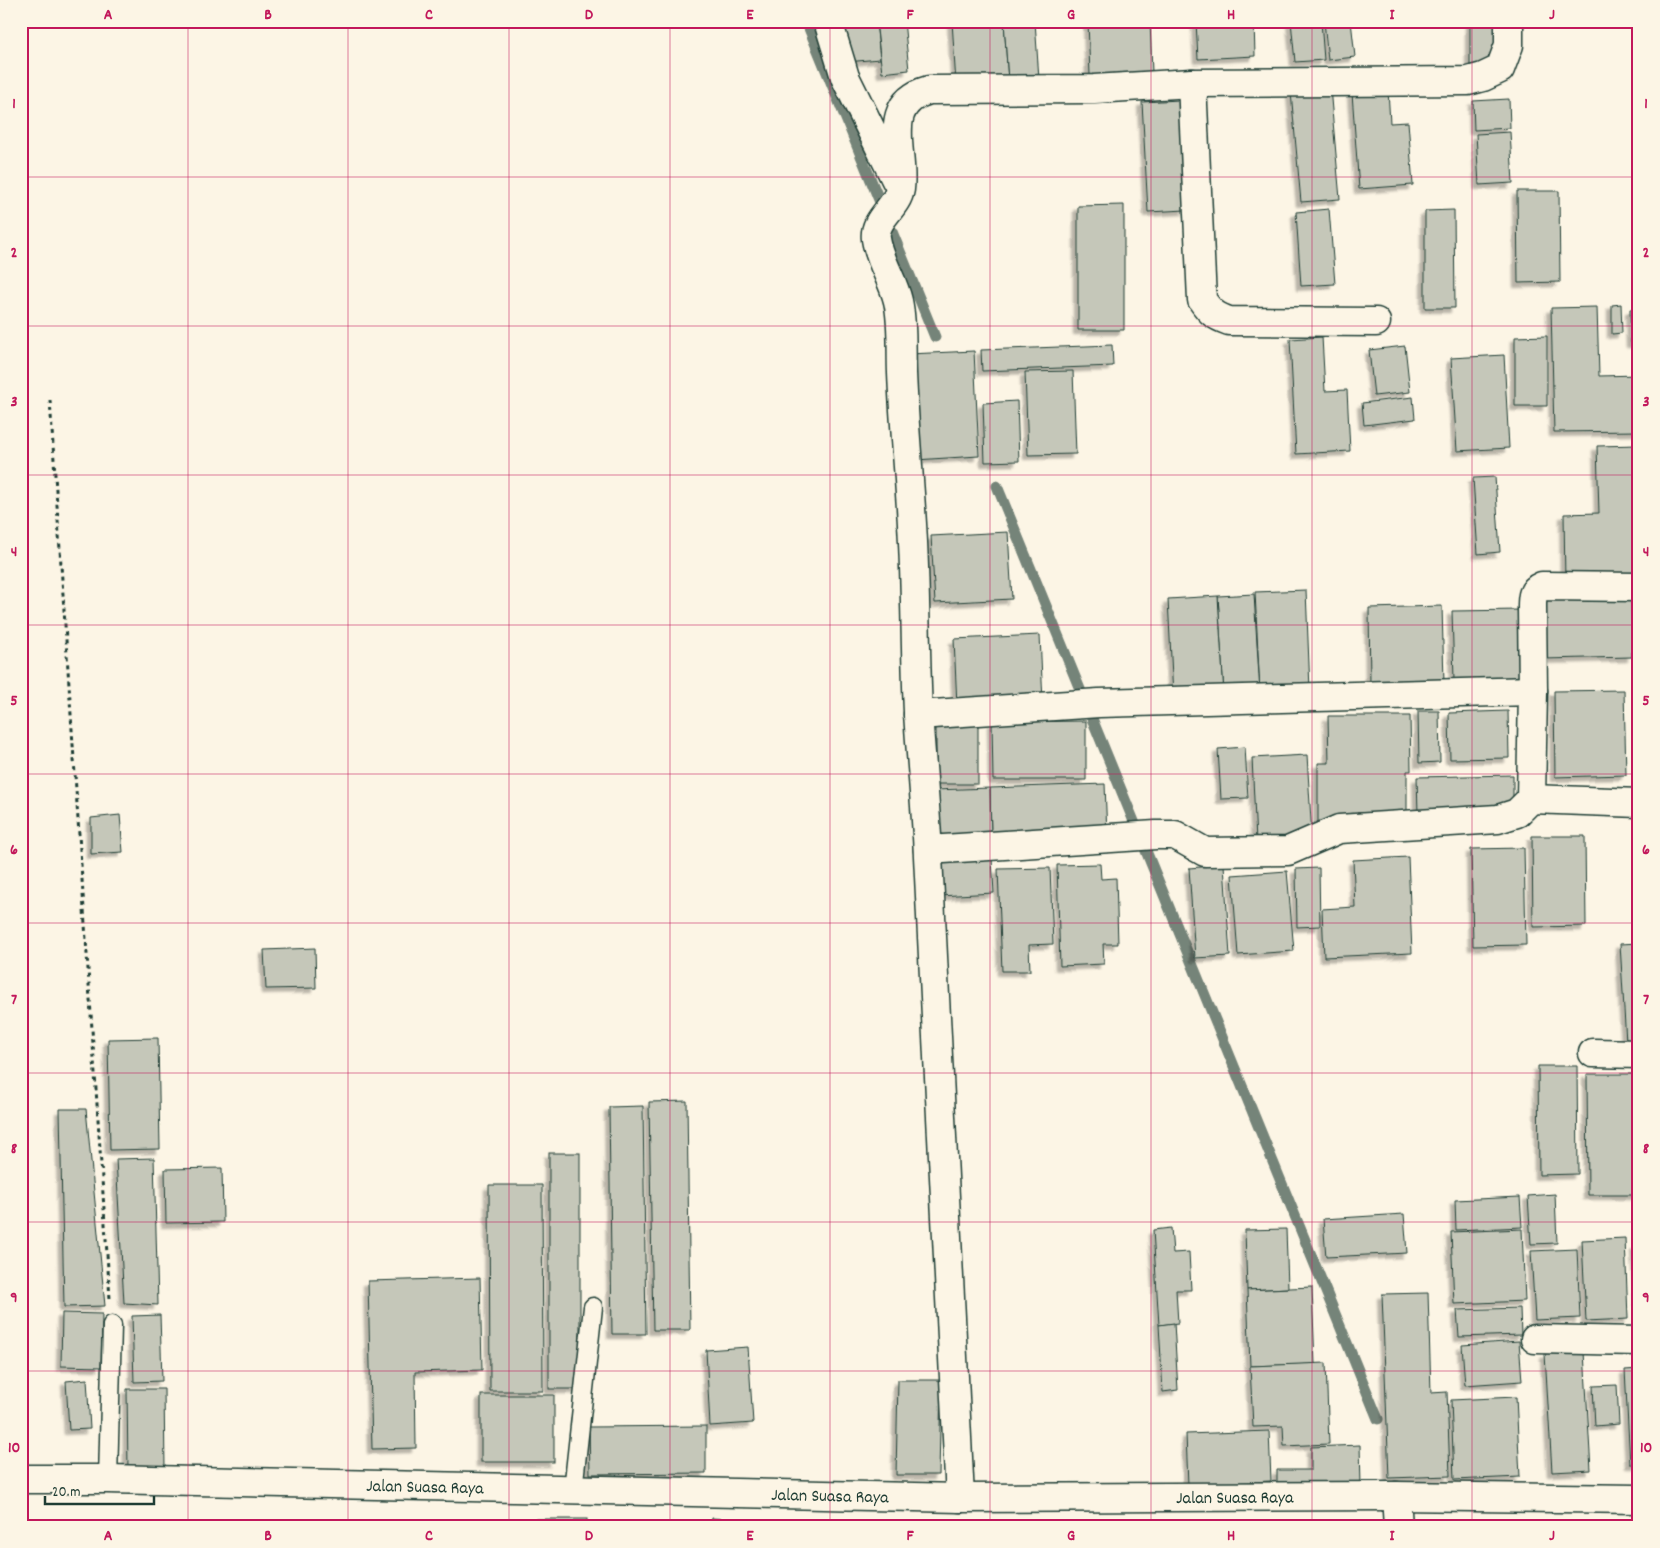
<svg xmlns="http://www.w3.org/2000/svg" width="1660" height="1548" font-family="Dekko,sans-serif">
  <defs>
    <filter id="shadow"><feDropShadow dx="-4.5" dy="4.5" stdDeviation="1" flood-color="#0004"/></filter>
  </defs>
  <rect width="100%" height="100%" fill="#fcf5e5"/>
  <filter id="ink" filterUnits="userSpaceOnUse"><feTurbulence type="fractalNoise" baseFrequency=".02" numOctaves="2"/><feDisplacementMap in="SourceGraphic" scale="10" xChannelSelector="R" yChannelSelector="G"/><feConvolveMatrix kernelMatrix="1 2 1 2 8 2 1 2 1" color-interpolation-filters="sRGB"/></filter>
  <g filter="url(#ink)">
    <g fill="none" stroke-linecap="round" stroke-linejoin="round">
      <!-- stream -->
      <g stroke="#758479" stroke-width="11">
        <path d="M 806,21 L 935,337"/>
        <path d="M 997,486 L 1378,1419"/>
      </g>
    </g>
    <!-- building -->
    <g fill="#c5c7b9" stroke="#1f3d34" filter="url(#shadow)">
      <path d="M 842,21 L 876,21 L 880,59 L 846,62 Z"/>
      <path d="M 876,21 L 904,21 L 909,70 L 882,73 Z"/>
      <path d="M 952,21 L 1004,21 L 1008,81 L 956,84 Z"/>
      <path d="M 1004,21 L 1035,21 L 1039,79 L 1008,81 Z"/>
      <path d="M 1088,21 L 1150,21 L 1152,72 L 1090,75 Z"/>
      <path d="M 1196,21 L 1254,21 L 1255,56 L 1198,59 Z"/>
      <path d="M 1291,21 L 1321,21 L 1324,60 L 1295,62 Z"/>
      <path d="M 1324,21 L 1351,21 L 1355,57 L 1328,60 Z"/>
      <rect x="1470" y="21" width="29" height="47"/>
      <path d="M 1330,88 L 1340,199 L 1301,202 L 1291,92 Z"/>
      <path d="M 1388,90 L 1390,123 L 1408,122 L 1413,185 L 1359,189 L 1352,93 Z"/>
      <path d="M 1509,99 L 1510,128 L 1474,130 L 1473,101 Z"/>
      <path d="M 1180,100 L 1186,210 L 1148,212 L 1142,102 Z"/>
      <path d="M 1510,132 L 1513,183 L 1479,185 L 1476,134 Z"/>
      <path d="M 1517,191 L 1559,191 L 1560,282 L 1518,283 Z"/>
      <path d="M 1124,205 L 1124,330 L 1078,330 L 1078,206 Z"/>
      <path d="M 1329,209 L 1335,284 L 1301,286 L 1296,212 Z"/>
      <path d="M 1454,210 L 1455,308 L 1425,308 L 1425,211 Z"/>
      <path d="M 1621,304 L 1622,333 L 1612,334 L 1612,305 Z"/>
      <path d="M 1597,307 L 1599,376 L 1639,375 L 1639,431 L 1554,432 L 1551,308 Z"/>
      <path d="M 1639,308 L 1639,343 L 1631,343 L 1630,309 Z"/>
      <path d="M 1547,336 L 1547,406 L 1515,406 L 1515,337 Z"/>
      <path d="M 1322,337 L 1325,391 L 1347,390 L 1350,451 L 1296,454 L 1290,339 Z"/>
      <path d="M 1112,345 L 1113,366 L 982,371 L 981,350 Z"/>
      <path d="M 1405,346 L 1410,392 L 1374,396 L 1369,350 Z"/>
      <path d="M 974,351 L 979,456 L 915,460 L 909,354 Z"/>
      <path d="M 1504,355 L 1509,448 L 1457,451 L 1451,358 Z"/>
      <path d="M 1073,371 L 1076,454 L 1028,455 L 1025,372 Z"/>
      <path d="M 1413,397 L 1415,419 L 1364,425 L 1362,403 Z"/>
      <path d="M 1017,401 L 1019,461 L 985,462 L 983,403 Z"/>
      <path d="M 1638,445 L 1639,579 L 1565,582 L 1564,514 L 1599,513 L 1597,446 Z"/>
      <path d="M 1495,477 L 1500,552 L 1478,554 L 1473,478 Z"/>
      <path d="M 1008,532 L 1012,599 L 935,603 L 931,536 Z"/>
      <path d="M 1306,590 L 1310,690 L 1260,693 L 1255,592 Z"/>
      <path d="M 1254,594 L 1260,693 L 1224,695 L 1218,596 Z"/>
      <path d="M 1218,596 L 1224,695 L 1173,697 L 1168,599 Z"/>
      <path d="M 1631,596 L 1632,657 L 1543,659 L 1542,598 Z"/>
      <path d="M 1442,606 L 1444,683 L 1370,684 L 1369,608 Z"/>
      <path d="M 1521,610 L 1523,679 L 1454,680 L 1452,611 Z"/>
      <path d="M 1040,635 L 1043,703 L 957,706 L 954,639 Z"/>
      <path d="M 1624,690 L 1626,775 L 1555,777 L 1554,691 Z"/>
      <path d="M 1418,711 L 1439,711 L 1440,762 L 1419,763 Z"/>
      <path d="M 1508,711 L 1509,758 L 1450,759 L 1449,713 Z"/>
      <path d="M 1328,716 L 1410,716 L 1411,771 L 1407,771 L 1407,813 L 1357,813 L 1358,826 L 1318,826 L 1318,763 L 1329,763 Z"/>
      <path d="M 1086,721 L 1086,780 L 993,780 L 992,722 Z"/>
      <rect x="936" y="724" width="42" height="60"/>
      <path d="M 1245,747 L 1248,798 L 1221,799 L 1218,749 Z"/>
      <path d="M 1307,755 L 1312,837 L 1256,841 L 1252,758 Z"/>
      <path d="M 1513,775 L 1513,811 L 1418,813 L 1417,777 Z"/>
      <path d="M 1105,784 L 1107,836 L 991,840 L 990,788 Z"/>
      <path d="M 990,788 L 991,840 L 936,842 L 934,790 Z"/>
      <path d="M 120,815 L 123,852 L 91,854 L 91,818 Z"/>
      <path d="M 1532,836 L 1585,836 L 1586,926 L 1533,927 Z"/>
      <path d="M 1524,848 L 1526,945 L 1473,946 L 1471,849 Z"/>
      <path d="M 1408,857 L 1412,953 L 1324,957 L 1322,909 L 1355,907 L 1353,860 Z"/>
      <path d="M 992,859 L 994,893 L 939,896 L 937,861 Z"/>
      <path d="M 1100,864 L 1101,879 L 1116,878 L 1118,944 L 1103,944 L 1104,964 L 1060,966 L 1057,865 Z"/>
      <path d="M 1224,865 L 1230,956 L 1195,958 L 1189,868 Z"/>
      <path d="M 1050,868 L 1053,944 L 1029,945 L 1030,971 L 1002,971 L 998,869 Z"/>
      <path d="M 1319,868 L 1320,926 L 1297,927 L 1296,869 Z"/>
      <path d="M 1287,871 L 1294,951 L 1238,955 L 1232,875 Z"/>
      <path d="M 1639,943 L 1639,1041 L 1626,1042 L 1620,944 Z"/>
      <path d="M 315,948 L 316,988 L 266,989 L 264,950 Z"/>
      <path d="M 158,1038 L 160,1149 L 110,1150 L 108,1039 Z"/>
      <path d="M 1538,1066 L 1577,1066 L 1578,1174 L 1539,1175 Z"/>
      <path d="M 1587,1074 L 1639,1074 L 1639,1195 L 1588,1195 Z"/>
      <path d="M 687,1101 L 690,1330 L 653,1330 L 649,1102 Z"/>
      <path d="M 643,1106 L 646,1334 L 612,1334 L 609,1107 Z"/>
      <path d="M 60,1109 L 86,1109 L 105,1306 L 64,1307 Z"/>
      <rect x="549" y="1153" width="31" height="236"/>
      <path d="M 154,1158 L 158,1305 L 124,1303 L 116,1159 Z"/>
      <path d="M 222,1168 L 223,1222 L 166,1223 L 165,1169 Z"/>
      <path d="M 489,1185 L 542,1185 L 543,1391 L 490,1391 Z"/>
      <path d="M 1555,1194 L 1557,1243 L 1531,1244 L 1528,1196 Z"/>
      <path d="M 1520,1197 L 1522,1227 L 1456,1230 L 1455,1200 Z"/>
      <path d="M 1404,1214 L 1407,1253 L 1326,1257 L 1323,1219 Z"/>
      <path d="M 1171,1228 L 1173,1253 L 1189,1252 L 1191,1290 L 1176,1290 L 1178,1323 L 1159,1325 L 1153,1230 Z"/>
      <path d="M 1286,1229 L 1288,1288 L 1247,1290 L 1245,1230 Z"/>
      <path d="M 1522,1229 L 1525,1301 L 1454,1304 L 1451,1232 Z"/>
      <path d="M 1625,1238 L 1628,1319 L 1586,1321 L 1582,1240 Z"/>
      <path d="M 1635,1246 L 1639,1246 L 1639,1301 Z"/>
      <path d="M 1577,1249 L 1580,1318 L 1535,1320 L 1531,1251 Z"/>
      <path d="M 480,1278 L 482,1370 L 415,1372 L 416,1448 L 372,1449 L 368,1281 Z"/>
      <path d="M 1312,1287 L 1315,1364 L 1250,1366 L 1247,1290 Z"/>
      <path d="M 1428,1293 L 1431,1393 L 1447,1392 L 1450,1476 L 1389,1478 L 1382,1294 Z"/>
      <path d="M 1520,1308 L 1521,1335 L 1459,1337 L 1457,1310 Z"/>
      <path d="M 62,1313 L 102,1314 L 101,1367 L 61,1366 Z"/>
      <path d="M 160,1315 L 162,1381 L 134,1382 L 132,1316 Z"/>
      <path d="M 1174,1323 L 1178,1390 L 1163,1392 L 1159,1325 Z"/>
      <path d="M 1519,1341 L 1522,1381 L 1465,1385 L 1462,1345 Z"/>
      <path d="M 748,1347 L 753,1423 L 710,1426 L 706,1350 Z"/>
      <path d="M 1584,1352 L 1591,1470 L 1552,1472 L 1545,1354 Z"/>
      <path d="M 1326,1363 L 1329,1444 L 1284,1446 L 1283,1426 L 1253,1427 L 1250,1366 Z"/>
      <path d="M 1639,1369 L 1639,1464 L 1630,1464 L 1625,1370 Z"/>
      <path d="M 87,1379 L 90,1429 L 69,1430 L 66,1381 Z"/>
      <path d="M 898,1380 L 941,1380 L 939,1475 L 896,1475 Z"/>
      <path d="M 1617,1385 L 1619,1424 L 1595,1426 L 1593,1386 Z"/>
      <path d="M 127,1389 L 164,1389 L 165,1470 L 128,1471 Z"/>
      <rect x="481" y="1395" width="73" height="67"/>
      <path d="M 1516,1397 L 1520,1477 L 1454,1480 L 1451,1400 Z"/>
      <path d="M 706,1426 L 706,1473 L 590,1474 L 589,1427 Z"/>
      <path d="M 1269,1431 L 1271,1481 L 1188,1485 L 1186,1434 Z"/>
      <path d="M 1360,1445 L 1361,1486 L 1277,1489 L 1277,1470 L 1311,1470 L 1311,1447 Z"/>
      <path d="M 712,1518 L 797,1524 L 797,1527 L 711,1527 Z"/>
      <rect x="536" y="1519" width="51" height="8"/>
      <path d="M 349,1522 L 349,1527 L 249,1527 L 249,1524 Z"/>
      <path d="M 1533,1522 L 1533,1527 L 1476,1527 L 1476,1526 Z"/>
    </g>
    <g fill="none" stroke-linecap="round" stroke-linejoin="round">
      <defs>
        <g id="service">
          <path d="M 108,1479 L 112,1325"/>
          <path d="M 573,1490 L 593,1307"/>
        </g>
        <g id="minor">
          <path d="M 828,21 L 845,77 L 896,180"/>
          <path d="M 1192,83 L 1202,300 C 1211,313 1215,316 1229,321 L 1376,322"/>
          <path d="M 918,715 L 1099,703 L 1533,691"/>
          <path d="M 1531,799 L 1639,803"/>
          <path d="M 928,850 L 1156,835 L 1175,835 L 1205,852 L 1288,851 L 1339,829 L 1498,819 L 1517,813 L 1531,799 L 1533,691 L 1532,607 C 1532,597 1532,590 1542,586 L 1639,587"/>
          <path d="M 1593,1053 L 1639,1054"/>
          <path d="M 1535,1339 L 1639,1341"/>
          <path d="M 1396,1496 L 1398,1527"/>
          <path d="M 960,1498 C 950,1284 940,1070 928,856 C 926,808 921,760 918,712 C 915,649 916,586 912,524 C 909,473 904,423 902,373 C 901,349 903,323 898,301 C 893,280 879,260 876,239 C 873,219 897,208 900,189 C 905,151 879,104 929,90 L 1094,89 L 1192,83 L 1468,81 L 1483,77 L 1500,69 L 1509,45 L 1509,21"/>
        </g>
        <g id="tertiary">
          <path id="s1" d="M 21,1479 L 108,1479 L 960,1498 L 1396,1496 L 1639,1499"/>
        </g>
      </defs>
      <!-- service casing -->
      <use href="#service" stroke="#1f3d34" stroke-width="21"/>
      <!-- minor casing -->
      <use href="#minor" stroke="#1f3d34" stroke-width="31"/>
      <!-- tertiary casing -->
      <use href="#tertiary" stroke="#1f3d34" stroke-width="31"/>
      <!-- path -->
      <path stroke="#1f3d34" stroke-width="3" stroke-dasharray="4 4" stroke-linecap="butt" d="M 50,400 L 110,1299"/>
      <!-- service -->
      <use href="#service" stroke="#fcf5e5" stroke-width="18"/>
      <!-- minor -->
      <use href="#minor" stroke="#fcf5e5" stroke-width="28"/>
      <!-- tertiary -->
      <use href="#tertiary" stroke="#fcf5e5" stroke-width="28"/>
    </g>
  </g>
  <!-- grid -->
  <path fill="none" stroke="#c2185b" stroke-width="1" stroke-opacity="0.55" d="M 188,21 L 188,1527M 348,21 L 348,1527M 509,21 L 509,1527M 670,21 L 670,1527M 830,21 L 830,1527M 990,21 L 990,1527M 1151,21 L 1151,1527M 1312,21 L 1312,1527M 1472,21 L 1472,1527M 21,177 L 1639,177M 21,326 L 1639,326M 21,475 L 1639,475M 21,625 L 1639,625M 21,774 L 1639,774M 21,923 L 1639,923M 21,1073 L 1639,1073M 21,1222 L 1639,1222M 21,1371 L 1639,1371"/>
  <g text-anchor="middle" stroke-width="4" stroke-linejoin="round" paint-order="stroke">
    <!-- street labels -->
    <g font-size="18" fill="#1f3d34" stroke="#fcf5e5">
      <text dy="6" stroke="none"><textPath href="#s1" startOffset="404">Jalan Suasa Raya</textPath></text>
      <text dy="6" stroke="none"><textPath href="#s1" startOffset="809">Jalan Suasa Raya</textPath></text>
      <text dy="6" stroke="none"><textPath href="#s1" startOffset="1214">Jalan Suasa Raya</textPath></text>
    </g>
  </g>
  <!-- margin -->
  <rect width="1660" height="1548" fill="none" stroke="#fcf5e5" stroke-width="55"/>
  <!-- scale -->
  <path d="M45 1496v8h109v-8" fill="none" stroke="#1f3d34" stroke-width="2.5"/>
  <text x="52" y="1496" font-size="15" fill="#1f3d34" stroke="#fcf5e5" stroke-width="4" paint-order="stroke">20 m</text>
  <rect x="28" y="28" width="1604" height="1492" fill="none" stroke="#c2185b" stroke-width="2"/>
  <g font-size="16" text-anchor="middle" font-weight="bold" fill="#c2185b">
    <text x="108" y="19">A</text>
    <text x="268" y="19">B</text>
    <text x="429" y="19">C</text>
    <text x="589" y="19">D</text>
    <text x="750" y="19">E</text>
    <text x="910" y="19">F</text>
    <text x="1071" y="19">G</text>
    <text x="1231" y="19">H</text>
    <text x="1392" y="19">I</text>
    <text x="1552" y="19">J</text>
    <text x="14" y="108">1</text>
    <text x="1646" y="108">1</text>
    <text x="14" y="257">2</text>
    <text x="1646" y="257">2</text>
    <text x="14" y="406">3</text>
    <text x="1646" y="406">3</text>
    <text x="14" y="556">4</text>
    <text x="1646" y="556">4</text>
    <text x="14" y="705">5</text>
    <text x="1646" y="705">5</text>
    <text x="14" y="854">6</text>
    <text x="1646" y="854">6</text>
    <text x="14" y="1004">7</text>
    <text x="1646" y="1004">7</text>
    <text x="14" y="1153">8</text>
    <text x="1646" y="1153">8</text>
    <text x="14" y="1302">9</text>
    <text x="1646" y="1302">9</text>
    <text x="14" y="1452">10</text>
    <text x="1646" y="1452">10</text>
    <text x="108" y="1540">A</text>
    <text x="268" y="1540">B</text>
    <text x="429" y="1540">C</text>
    <text x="589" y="1540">D</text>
    <text x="750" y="1540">E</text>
    <text x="910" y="1540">F</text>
    <text x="1071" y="1540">G</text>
    <text x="1231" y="1540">H</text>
    <text x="1392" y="1540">I</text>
    <text x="1552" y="1540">J</text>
  </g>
</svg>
